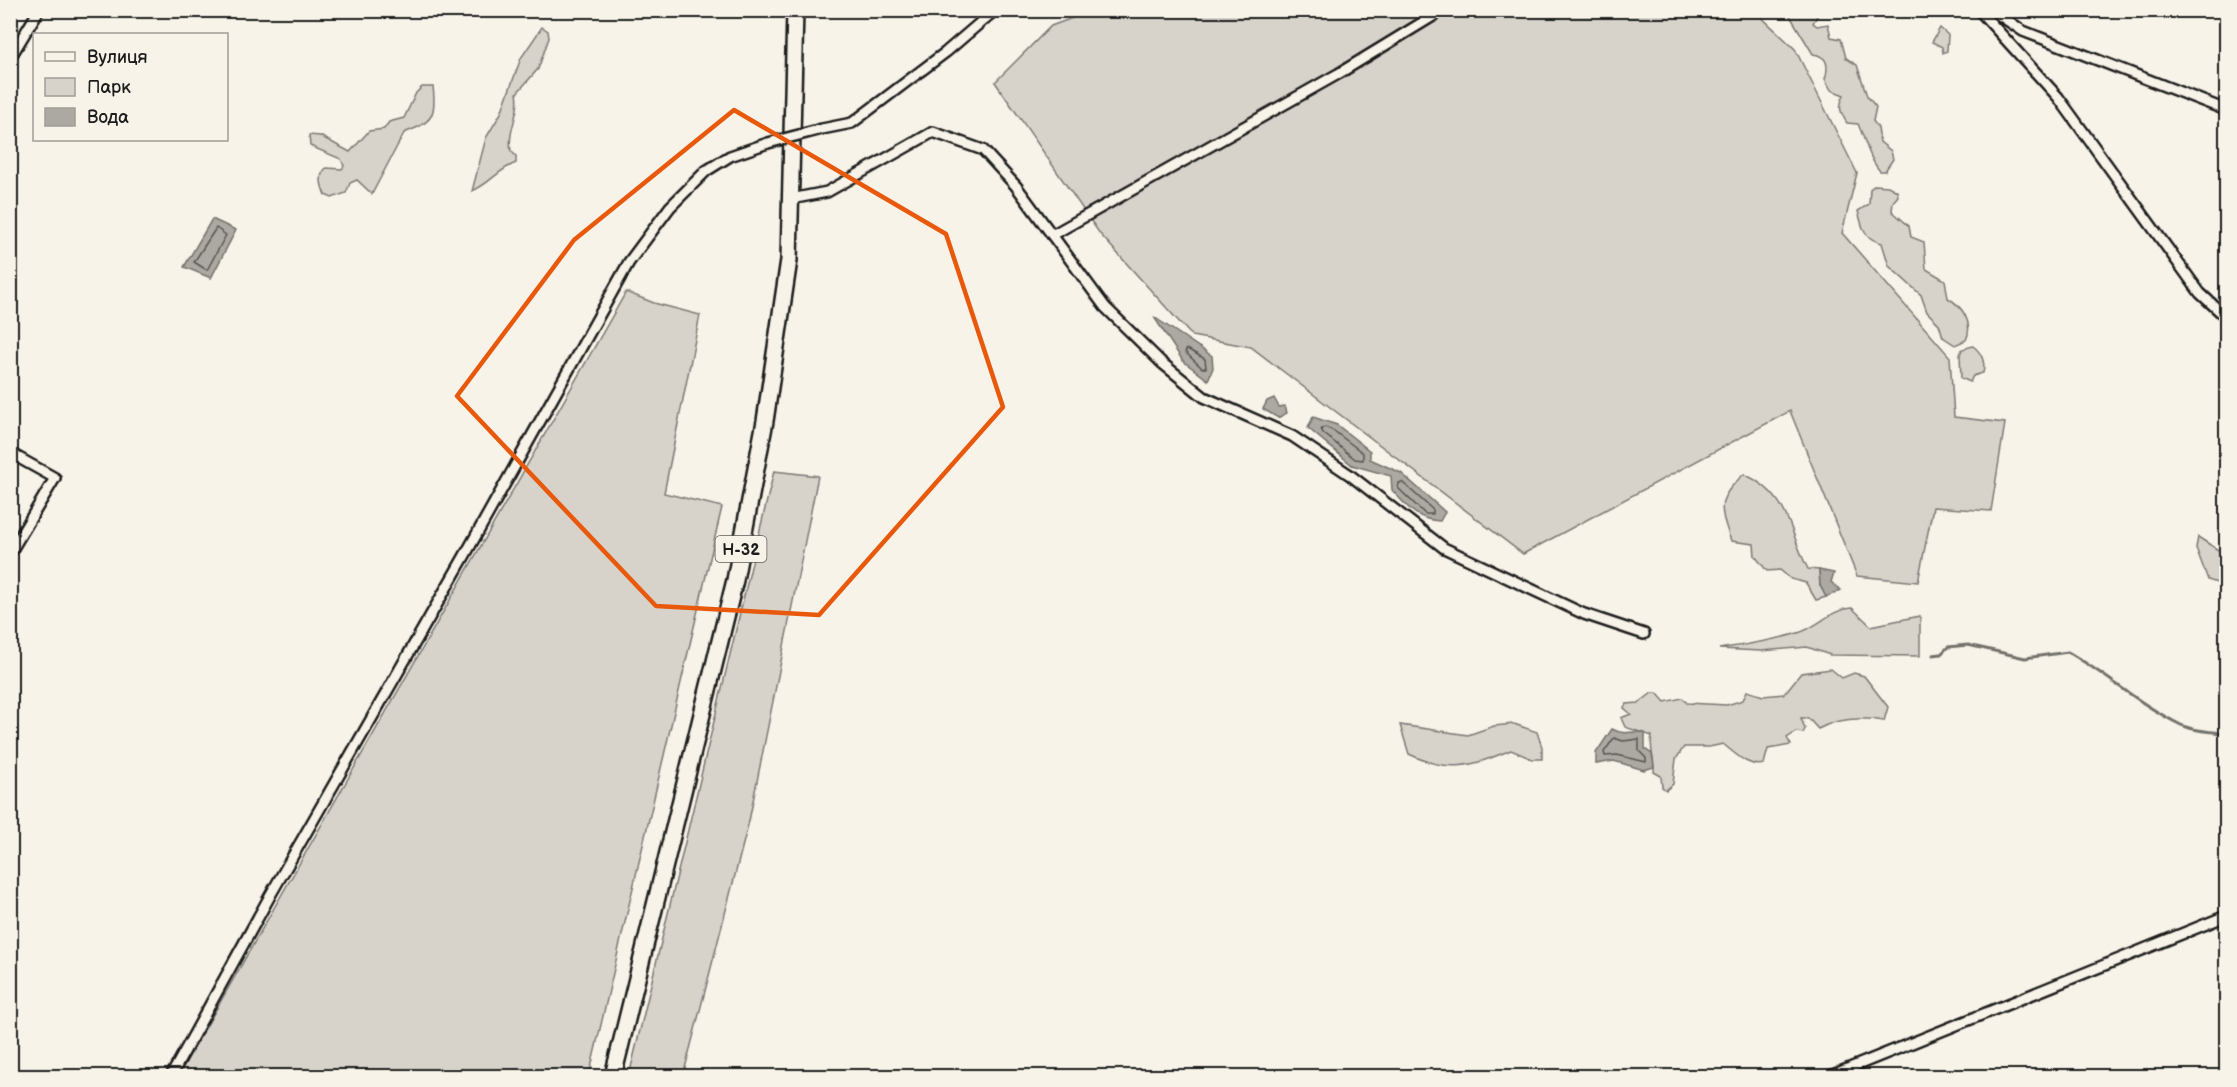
<svg xmlns="http://www.w3.org/2000/svg" width="2237" height="1087" font-family="'Balsamiq Sans',sans-serif">
  <rect width="100%" height="100%" fill="#f7f3e8"/>
  <filter id="ink" filterUnits="userSpaceOnUse"><feTurbulence type="fractalNoise" baseFrequency=".0167" numOctaves="2"/><feDisplacementMap in="SourceGraphic" scale="12" xChannelSelector="R" yChannelSelector="G"/><feConvolveMatrix kernelMatrix="1 2 1 2 8 2 1 2 1" color-interpolation-filters="sRGB"/></filter>
  <g filter="url(#ink)">
    <!-- green -->
    <g fill="#d7d3cb" stroke="#7a7874" stroke-width="1.5">
      <path d="M 1091,11 L 1755,11 L 1795,49 L 1857,173 L 1842,233 L 1950,357 L 1954,417 L 2005,423 L 1991,511 L 1933,507 L 1918,582 L 1857,576 L 1790,411 L 1523,554 L 1251,347 L 1192,336 L 1100,234 L 995,82 L 1051,26 Z"/>
      <path d="M 1787,11 L 1820,11 L 1813,23 L 1817,26 L 1828,24 L 1831,37 L 1841,39 L 1846,58 L 1857,65 L 1867,96 L 1876,107 L 1873,121 L 1878,128 L 1880,142 L 1891,151 L 1893,159 L 1885,171 L 1880,171 C 1869,159 1865,139 1858,124 L 1847,123 C 1840,112 1838,107 1844,95 L 1831,90 L 1825,79 C 1829,66 1828,56 1813,54 Z"/>
      <path d="M 542,27 L 548,31 L 549,38 L 538,69 L 517,93 C 521,113 507,130 511,151 L 516,156 L 516,163 C 497,170 490,184 472,191 L 486,138 L 501,113 L 521,58 Z"/>
      <path d="M 1940,28 L 1948,35 L 1947,51 L 1943,53 L 1942,47 L 1932,42 Z"/>
      <path d="M 422,87 L 433,87 C 437,117 431,123 404,133 L 372,194 L 357,180 L 350,183 L 346,193 L 332,198 L 325,195 C 321,185 318,176 326,168 L 342,169 L 344,166 L 341,159 L 310,146 L 309,135 L 320,136 L 350,152 L 369,131 L 384,129 L 389,122 L 404,118 L 416,93 Z"/>
      <path d="M 1875,185 L 1888,186 L 1897,191 L 1898,196 L 1893,202 L 1892,211 L 1909,226 L 1911,237 L 1924,242 L 1926,269 L 1945,280 L 1948,298 C 1962,306 1974,323 1966,340 L 1955,345 L 1943,337 L 1939,324 L 1927,312 L 1921,295 L 1889,266 L 1882,243 C 1863,238 1863,229 1858,211 L 1869,204 L 1870,189 Z"/>
      <path d="M 626,292 L 654,303 L 700,315 L 664,493 L 722,507 L 589,1076 L 178,1076 Z"/>
      <path d="M 1973,346 C 1981,352 1986,362 1983,373 L 1973,376 L 1970,382 L 1961,378 L 1960,355 L 1962,349 Z"/>
      <path d="M 774,471 L 818,476 L 749,821 L 683,1076 L 629,1076 Z"/>
      <path d="M 1744,474 C 1791,496 1787,528 1808,569 L 1819,570 L 1820,585 L 1826,597 L 1816,600 L 1806,583 L 1791,579 L 1780,570 L 1767,571 L 1755,556 L 1754,544 L 1731,541 C 1719,507 1716,500 1744,474 Z"/>
      <path d="M 2198,537 L 2226,555 L 2225,570 L 2220,584 L 2208,580 L 2196,548 Z"/>
      <path d="M 1852,608 L 1871,626 L 1920,616 L 1920,656 L 1830,655 L 1807,647 L 1761,651 L 1719,649 C 1746,645 1772,641 1798,633 C 1818,627 1831,609 1852,608 Z"/>
      <path d="M 1831,669 L 1842,678 L 1854,673 L 1864,676 L 1888,707 L 1884,721 C 1862,717 1838,718 1818,729 L 1808,718 L 1801,718 L 1805,729 L 1803,733 L 1796,732 L 1787,738 L 1791,745 L 1768,749 L 1764,764 C 1748,768 1735,753 1723,744 L 1709,747 L 1684,747 L 1676,759 L 1673,784 L 1666,790 L 1662,787 L 1661,776 L 1654,772 C 1655,758 1649,750 1652,736 L 1625,727 L 1621,718 L 1631,714 L 1624,708 L 1626,704 L 1639,703 L 1652,693 L 1657,693 L 1665,702 L 1682,698 L 1687,703 L 1727,705 L 1743,700 L 1747,691 L 1763,696 L 1784,694 L 1801,673 Z"/>
      <path d="M 1514,724 L 1537,732 L 1542,747 L 1542,759 L 1532,759 L 1511,750 C 1472,766 1449,774 1409,754 L 1400,725 L 1468,735 L 1494,726 Z"/>
    </g>
    <!-- water -->
    <g fill="#aca9a2" stroke="#72716c" stroke-width="1.5">
      <path d="M 212,219 L 236,230 L 211,278 L 184,267 Z"/>
      <path d="M 1154,317 L 1212,356 L 1213,368 L 1208,380 L 1183,361 Z"/>
      <path d="M 1274,398 L 1279,407 L 1285,406 L 1287,413 L 1278,418 L 1263,409 L 1267,401 Z"/>
      <path d="M 1313,417 L 1337,425 L 1370,451 L 1370,459 L 1401,473 L 1445,512 L 1440,521 C 1416,520 1408,507 1392,490 L 1391,476 L 1352,465 L 1308,428 Z"/>
      <path d="M 1819,570 L 1834,573 L 1831,582 L 1841,590 L 1826,597 L 1820,585 Z"/>
      <path d="M 1612,729 C 1627,737 1632,729 1645,733 L 1645,749 L 1652,754 L 1654,767 L 1644,770 L 1614,761 L 1596,764 L 1596,753 Z"/>
    </g>
    <g fill="none" stroke-linecap="round" stroke-linejoin="round">
      <!-- shore -->
      <g stroke="#565452" stroke-width="1.5">
        <path d="M 216,228 L 226,235 L 207,270 L 194,262 Z"/>
        <path d="M 1187,349 L 1205,359 L 1206,368 L 1202,368 L 1185,352 Z"/>
        <path d="M 1325,427 L 1334,431 L 1363,453 L 1363,460 L 1355,459 L 1323,433 L 1321,429 Z"/>
        <path d="M 1399,483 L 1402,482 L 1433,510 L 1433,514 L 1425,514 L 1398,488 Z"/>
        <path d="M 1614,738 L 1623,741 L 1639,739 L 1639,751 L 1646,758 L 1646,762 L 1617,755 L 1605,756 L 1604,752 Z"/>
      </g>
      <!-- stream -->
      <path stroke="#72716c" stroke-width="3" d="M 1933,655 L 1941,654 L 1948,647 L 1968,645 L 2025,658 L 2068,652 C 2106,674 2140,705 2181,725 C 2194,731 2212,732 2226,733"/>
      <defs>
        <g id="street">
          <path d="M 1979,10 L 2058,97 L 2200,293 L 2226,317"/>
          <path d="M 1992,10 L 2023,31 L 2226,110"/>
          <path d="M 10,58 L 39,10"/>
          <path d="M 822,129 L 852,123 L 946,52 L 995,10"/>
          <path d="M 791,199 L 827,192 L 933,132 L 983,150 L 1016,186 L 1105,307 L 1162,363 L 1204,397 L 1292,436 L 1350,475 L 1444,548 L 1584,614 L 1644,634"/>
          <path d="M 1052,235 L 1338,74 L 1443,10"/>
          <path d="M 10,453 L 55,478 L 10,553"/>
          <path d="M 171,1076 L 271,894 L 464,557 L 629,262 L 670,207 L 706,171 L 730,156 L 768,143"/>
          <path d="M 1830,1076 L 2226,916"/>
        </g>
        <path id="primary" d="M 613,1076 L 735,580 L 765,421 L 789,260 L 795,10"/>
      </defs>
      <!-- street casing -->
      <use href="#street" stroke="#1c1c1c" stroke-width="14"/>
      <!-- primary casing -->
      <use href="#primary" stroke="#1c1c1c" stroke-width="20"/>
      <!-- street -->
      <use href="#street" stroke="#f7f3e8" stroke-width="9"/>
      <!-- primary -->
      <use href="#primary" stroke="#f7f3e8" stroke-width="15"/>
      <defs>
        <path id="street-bridge" d="M 768,143 L 822,129"/>
      </defs>
      <!-- street-bridge casing -->
      <use href="#street-bridge" stroke="#1c1c1c" stroke-width="14" stroke-linecap="butt"/>
      <!-- street-bridge -->
      <use href="#street-bridge" stroke="#f7f3e8" stroke-width="9"/>
    </g>
  </g>
  <!-- marked area -->
  <path fill="none" stroke="#e8590c" stroke-width="4.5" stroke-linejoin="round" d="M 734,110 L 946,234 L 1003,407 L 819,615 L 656,606 L 457,396 L 574,240 Z"/>
  <g text-anchor="middle" stroke-width="4.5" stroke-linejoin="round" paint-order="stroke">
    <!-- shield labels -->
    <rect fill="#f7f3e8" stroke="#5e5c59" stroke-width="1.5" x="715.5" y="536" width="51" height="26" rx="4.5"/>
    <g font-size="16" font-weight="bold" fill="#1c1c1c">
      <text x="741" y="555">Н-32</text>
    </g>
  </g>
  <!-- margin -->
  <rect width="2237" height="1087" fill="none" stroke="#f7f3e8" stroke-width="36"/>
  <rect x="18" y="18" width="2201" height="1051" fill="none" stroke="#1c1c1c" stroke-width="2" filter="url(#ink)"/>
  <!-- legend -->
  <rect x="33" y="33" width="195" height="108" fill="#f7f3e8" stroke="#9f9d96" stroke-width="1.5"/>
  <rect x="45" y="52" width="30" height="9" fill="#f7f3e8" stroke="#9f9d96" stroke-width="1.5"/>
  <text x="87" y="63" font-size="18" fill="#1c1c1c">Вулиця</text>
  <rect x="45" y="78" width="30" height="18" fill="#d7d3cb" stroke="#9f9d96" stroke-width="1.5"/>
  <text x="87" y="93" font-size="18" fill="#1c1c1c">Парк</text>
  <rect x="45" y="108" width="30" height="18" fill="#aca9a2" stroke="#9f9d96" stroke-width="1.5"/>
  <text x="87" y="123" font-size="18" fill="#1c1c1c">Вода</text>
</svg>
